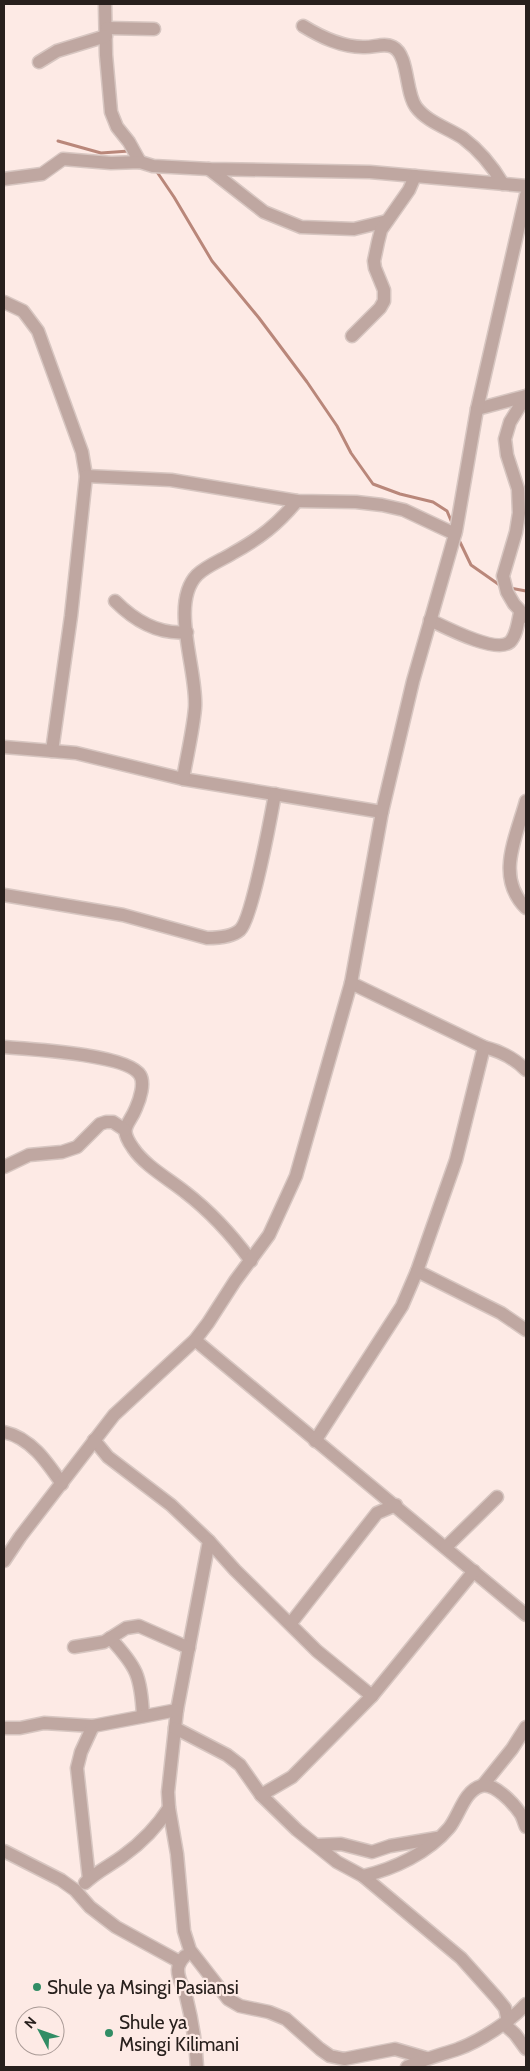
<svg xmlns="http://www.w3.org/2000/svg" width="530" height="2071" font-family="Cabin,sans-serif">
  <rect width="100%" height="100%" fill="#fdeae5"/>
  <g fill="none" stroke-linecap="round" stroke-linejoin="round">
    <!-- stream -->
    <g stroke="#b9877a" stroke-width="3">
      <path d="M 58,141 L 101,153 L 129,151"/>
      <path d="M 155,169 L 174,197 L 212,261 L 259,318 L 307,382 L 337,426 L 351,453 L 373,484 L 400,494 L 433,502 L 447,511 L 452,523"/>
      <path d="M 458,538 L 471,565 L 501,586"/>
      <path d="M 510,588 L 526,591"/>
    </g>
    <defs>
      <g id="minor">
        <path d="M 105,4 L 106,55 L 111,112 L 117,127 L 129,142 L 140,162"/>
        <path d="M 303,26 C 321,37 341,47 363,47 C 373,48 384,42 393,47 C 409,55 405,92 416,107 C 427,122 448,128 463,138 C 479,150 493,167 503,184"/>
        <path d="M 107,28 L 154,29"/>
        <path d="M 39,62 L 57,51 L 106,36"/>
        <path d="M 209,169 L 264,212 L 301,227 L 354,229 L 387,221"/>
        <path d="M 4,179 L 42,174 L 63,159 L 111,163 L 140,162 L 153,166 L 209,169 L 370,172 L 526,186"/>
        <path d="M 4,302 L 23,311 L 38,331 L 82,452 L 86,476 L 71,616 L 52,751"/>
        <path d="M 352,336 L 380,308 L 384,301 L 384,290 L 375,268 L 374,261 L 378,242 L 381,230 L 409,190 L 415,176"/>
        <path d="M 526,396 L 510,422 L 505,439 L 507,455 L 518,489 L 519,513 L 516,532 L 503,576 L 507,592 L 514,604 L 526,617"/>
        <path d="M 477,409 L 526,396"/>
        <path d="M 86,476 L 171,480 L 297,501 L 356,502 L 382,505 L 404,510 L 455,534"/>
        <path d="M 115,601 C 135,621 158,635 187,632"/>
        <path d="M 430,620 C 445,627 496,654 510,642 C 517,635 518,621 520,613"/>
        <path d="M 4,747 L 76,753 L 183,779 L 382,812"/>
        <path d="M 183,779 C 187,755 193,731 195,708 C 198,671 169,604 197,575 C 206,566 222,560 233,553 C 260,538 277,525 297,501"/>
        <path d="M 526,801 C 516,838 495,877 526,908"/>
        <path d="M 4,895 L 123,915 L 207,938 C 218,938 232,937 240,930 C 252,919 271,816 275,794"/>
        <path d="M 351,983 L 484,1047 C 500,1051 514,1058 526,1070"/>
        <path d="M 4,1047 C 29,1049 128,1054 140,1075 C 145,1083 140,1099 136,1108 C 129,1126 118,1127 133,1148 C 145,1166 169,1179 185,1192 C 211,1212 232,1235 251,1261"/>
        <path d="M 4,1167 L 29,1155 L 62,1152 L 77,1147 L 100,1124 L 106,1122 L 113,1122 L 125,1130"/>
        <path d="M 417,1271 L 501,1313 L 526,1330"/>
        <path d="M 195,1340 L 526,1615"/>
        <path d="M 4,1432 C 31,1438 47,1462 62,1484"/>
        <path d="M 94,1440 L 108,1457 L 171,1505 L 209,1541 L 177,1710 L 168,1792 L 169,1808 L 177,1854 L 184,1931 L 190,1950 L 228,1999 L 240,2006 L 269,2012 L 286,2019 L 320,2049 L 330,2056 L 344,2059 L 395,2049 L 426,2058"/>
        <path d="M 315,1441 L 402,1306 L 417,1271 L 456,1160 L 484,1047"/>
        <path d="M 209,1541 L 235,1570 L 317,1651 L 372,1696"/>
        <path d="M 446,1547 L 497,1497"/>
        <path d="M 4,1561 L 20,1537 L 114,1415 L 195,1340 L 208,1323 L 235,1281 L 269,1235 L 296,1176 L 351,983 L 382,812 L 413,681 L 456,531 L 477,409 L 526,195"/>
        <path d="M 291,1623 L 377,1513 L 396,1505"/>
        <path d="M 110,1638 C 137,1667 141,1676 143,1716"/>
        <path d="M 74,1647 L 104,1642 L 126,1628 L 139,1626 L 189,1648"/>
        <path d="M 4,1728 L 20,1728 L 44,1723 L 93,1726 L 177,1710"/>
        <path d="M 175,1728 L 227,1755 L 240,1765 L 261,1795 L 297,1830 L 337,1862 L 363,1876 L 461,1958 L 496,1997 L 505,2008 L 508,2021"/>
        <path d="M 483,1785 L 512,1749 L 526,1727"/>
        <path d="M 261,1795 L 292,1777 L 372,1696 L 474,1571"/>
        <path d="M 318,1845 L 341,1844 L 372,1852 L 390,1846 L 437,1838"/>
        <path d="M 4,1851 L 61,1880 L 75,1890 L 90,1907 L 116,1927 L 180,1962"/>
        <path d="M 363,1876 C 394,1869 428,1853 449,1828 C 459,1816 464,1791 481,1786 C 494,1782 513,1803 520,1813 C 523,1817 524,1823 526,1827"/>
        <path d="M 89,1879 L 77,1768 L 81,1752 L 93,1726"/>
        <path d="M 85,1883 C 96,1872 111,1865 123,1856 C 141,1843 157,1827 169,1808"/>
        <path d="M 185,1956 C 181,1960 178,1964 178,1970 C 178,1980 184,1988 186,1996 C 192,2020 196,2043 197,2067"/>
        <path d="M 504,2024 L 515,2034 L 526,2049"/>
        <path d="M 407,2067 C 424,2059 440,2055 458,2049 C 480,2041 511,2021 526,2004"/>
      </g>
    </defs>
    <!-- minor casing -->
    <use href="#minor" stroke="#d7c6c1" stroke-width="15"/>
    <!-- minor -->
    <use href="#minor" stroke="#bfa7a1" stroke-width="12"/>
  </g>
  <!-- markers -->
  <g fill="#318d65" stroke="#fdeae5" stroke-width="2">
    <circle cx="37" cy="1987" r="5"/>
    <circle cx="109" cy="2033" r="5"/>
  </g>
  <g text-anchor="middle" stroke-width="4.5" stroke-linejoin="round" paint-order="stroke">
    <!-- poi labels -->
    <g font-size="19" fill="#28201d" stroke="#fdeae5" text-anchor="start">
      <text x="47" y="1994">Shule ya Msingi Pasiansi</text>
      <text x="119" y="2029">Shule ya<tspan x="119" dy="22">Msingi Kilimani</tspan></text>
    </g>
  </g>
  <!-- border -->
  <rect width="530" height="2071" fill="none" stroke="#28201d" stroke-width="10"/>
  <!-- north arrow -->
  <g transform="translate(40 2031) rotate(311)"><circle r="24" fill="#fdeae5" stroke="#a89995"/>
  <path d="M0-4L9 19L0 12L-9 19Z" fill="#318d65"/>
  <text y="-8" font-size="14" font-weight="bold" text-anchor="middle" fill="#28201d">N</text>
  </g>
</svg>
